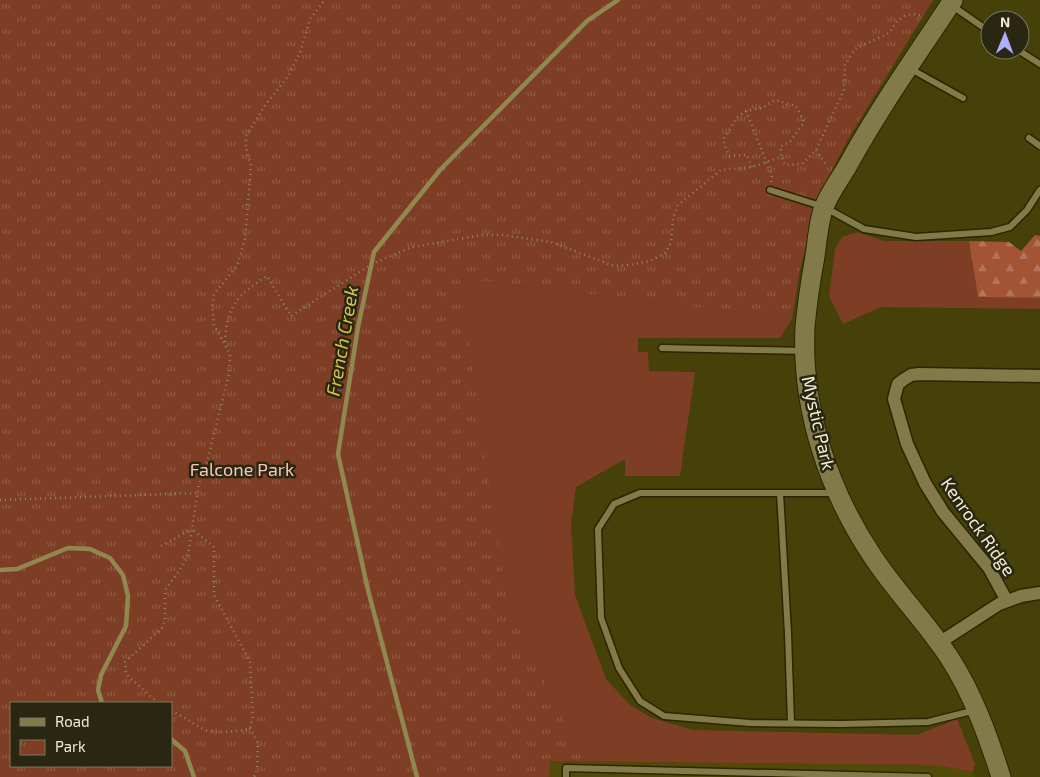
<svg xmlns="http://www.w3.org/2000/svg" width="1040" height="777" font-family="'Exo 2',sans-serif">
  <defs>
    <pattern id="forest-firs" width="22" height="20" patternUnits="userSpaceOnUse" patternTransform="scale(1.25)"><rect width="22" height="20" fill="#a25435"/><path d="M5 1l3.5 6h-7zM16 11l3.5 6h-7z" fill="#b4755b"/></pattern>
    <pattern id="park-tufts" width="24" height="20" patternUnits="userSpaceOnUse" patternTransform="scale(1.25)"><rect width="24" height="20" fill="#7e3e25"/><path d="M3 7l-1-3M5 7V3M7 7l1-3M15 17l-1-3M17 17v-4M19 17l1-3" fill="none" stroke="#915a44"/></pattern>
  </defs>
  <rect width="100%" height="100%" fill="#464009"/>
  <!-- built -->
  <path fill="#524a08" d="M 549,761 L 936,765 L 973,772 L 975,777 L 549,777 Z"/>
  <!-- grass -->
  <g fill="#7e3e25">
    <path d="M 0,0 L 459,278 L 792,319 L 780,338 L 638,338 L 638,352 L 648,352 L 649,371 L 695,372 L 680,476 L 625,476 L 625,459 L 576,487 L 571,524 L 575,595 L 606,679 L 630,705 L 652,718 L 693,730 L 917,735 L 957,719 L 975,764 L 973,772 L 936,765 L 550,761 L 549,777 Z"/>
    <path d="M 857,232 L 884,241 L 969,241 L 978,297 L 1040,298 L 1040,309 L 881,307 L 843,324 L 829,296 L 835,249 L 842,237 Z"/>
  </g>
  <!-- forest -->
  <path fill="url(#forest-firs)" d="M 1035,235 L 1040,236 L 1040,298 L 978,297 L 969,241 L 1009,242 L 1021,251 Z"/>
  <!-- park -->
  <path fill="url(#park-tufts)" fill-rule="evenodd" d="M 0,0 L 933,0 L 848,139 L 831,172 L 811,228 L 800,269 L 792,319 L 459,278 L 507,604 L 583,761 L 550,761 L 549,777 L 0,777 ZM 11,703 L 171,703 L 171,766 L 11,766 Z"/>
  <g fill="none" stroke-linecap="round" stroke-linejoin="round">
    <!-- stream -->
    <g stroke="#90894f" stroke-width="4.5">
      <path d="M 0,570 L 17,569 L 68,548 L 90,549 L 110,558 L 123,575 L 128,596 L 126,626 L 101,675 L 98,690 L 102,703"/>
      <path d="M 171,739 L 185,751 L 194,777"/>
      <path d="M 417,777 L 368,590 L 338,454 L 358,327 L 374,252 L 440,170 L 587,21 L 618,0"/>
    </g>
    <defs>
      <g id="lane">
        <path d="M 951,5 L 990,32"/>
        <path d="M 1018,50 L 1040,64"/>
        <path d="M 909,68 L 963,98"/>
        <path d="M 1029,138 L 1040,146"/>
        <path d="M 770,190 L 824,207 L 864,229 L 916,237 L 991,232 L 1010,227 L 1027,210 L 1040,190"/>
        <path d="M 662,348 L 804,351"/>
        <path d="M 780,493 L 788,633 L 791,723"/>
        <path d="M 836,493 L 640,493 L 614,504 L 598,529 L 601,618 L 619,668 L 640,701 L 664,716 L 750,723 L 841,724 L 928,722 L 976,710"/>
        <path d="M 566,777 L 566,768 L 928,777"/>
      </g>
      <g id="street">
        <path d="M 1007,601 L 989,568 L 943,512 L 925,483 L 907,444 L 894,399 L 896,391 L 898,384 L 903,380 L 911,375 L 919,374 L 1040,376"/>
        <path d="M 939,643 L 999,604 L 1021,596 L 1040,593"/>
      </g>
      <path id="secondary" d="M 953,0 C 917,55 879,108 848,165 C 840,179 830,192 824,207 C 818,221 817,247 814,262 C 810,284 807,305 805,327 C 801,408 828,490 873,557 C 896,592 926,622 949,657 C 973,694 988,736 1001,777"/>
    </defs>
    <!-- lane casing -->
    <use href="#lane" stroke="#2b2600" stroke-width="9"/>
    <!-- street casing -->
    <use href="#street" stroke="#2b2600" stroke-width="15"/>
    <!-- secondary casing -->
    <use href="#secondary" stroke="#2b2600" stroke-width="21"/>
    <!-- path -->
    <g stroke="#8d895d" stroke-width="2.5" stroke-dasharray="1 4" stroke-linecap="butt">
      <path d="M 746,111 L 772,176 L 771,182"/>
      <path d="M 816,150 L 827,166"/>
      <path d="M 752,167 L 747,155 L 729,156 L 723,140 L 738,116 L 746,111 L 762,108 L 775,100 L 796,106 L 804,122 L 790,142 L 781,146 L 781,157"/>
      <path d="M 225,342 C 227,305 237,296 267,276 L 291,316 L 372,264 L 412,247 L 483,235 L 502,235 L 551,242 L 614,266 L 629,265 L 650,261 L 665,253 L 671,243 L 673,218 L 677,206 L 721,170 L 752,167 L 781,157 L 785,165 L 802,164 L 816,150 L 844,90 L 845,65 L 855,49 L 889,33 L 897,21 L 905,16 L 914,14 L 922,16"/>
      <path d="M 0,500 L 197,493"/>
      <path d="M 161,546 L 192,529"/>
      <path d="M 158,703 L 126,674 L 125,662 L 162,628 L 165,620 L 165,590 L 182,567 L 188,555 L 199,484 L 205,470 L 229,374 L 230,354 L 214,325 L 212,307 L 214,294 L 237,266 L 245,239 L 251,166 L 246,147 L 246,136 L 266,104 L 286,79 L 300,53 L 310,19 L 325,0"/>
      <path d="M 171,711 C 183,716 192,723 203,729 C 213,734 240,732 250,728 L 253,716 L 250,662 L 214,595 L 214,547 L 192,529"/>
      <path d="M 250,728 L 258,743 L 257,770 L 254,777"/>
    </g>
    <!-- lane -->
    <use href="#lane" stroke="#827b49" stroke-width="6"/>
    <!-- street -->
    <use href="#street" stroke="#827b49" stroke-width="12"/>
    <!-- secondary -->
    <use href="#secondary" stroke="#827b49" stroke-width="19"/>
  </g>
  <g text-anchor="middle" stroke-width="5" stroke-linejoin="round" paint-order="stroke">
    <!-- street labels -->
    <g font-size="18" fill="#f0eed3" stroke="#292611">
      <text transform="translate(818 423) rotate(77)" y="6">Mystic Park</text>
      <text transform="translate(978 527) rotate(55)" y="6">Kenrock Ridge</text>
    </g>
    <!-- park labels -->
    <g font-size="18" fill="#f4c7b6" stroke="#292611">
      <text x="242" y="476">Falcone Park</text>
    </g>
    <!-- water labels -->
    <g font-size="19" font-style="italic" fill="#d4c549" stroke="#292611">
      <text transform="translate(342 341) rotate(-80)" y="7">French Creek</text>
    </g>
  </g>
  <!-- legend -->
  <rect x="10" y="702" width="162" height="65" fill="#292611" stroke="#79765f"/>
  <rect x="20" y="718" width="25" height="8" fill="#827b49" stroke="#79765f"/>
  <text x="55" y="727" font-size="15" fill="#f0eed3">Road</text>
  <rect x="20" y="740" width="25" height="15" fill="url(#park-tufts)" stroke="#79765f"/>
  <text x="55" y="752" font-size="15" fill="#f0eed3">Park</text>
  <!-- north arrow -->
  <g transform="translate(1005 35) rotate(1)"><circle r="24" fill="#292611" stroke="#79765f"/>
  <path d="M0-4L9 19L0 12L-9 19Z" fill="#acaffb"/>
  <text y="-8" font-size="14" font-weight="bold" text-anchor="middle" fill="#f0eed3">N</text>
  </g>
</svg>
